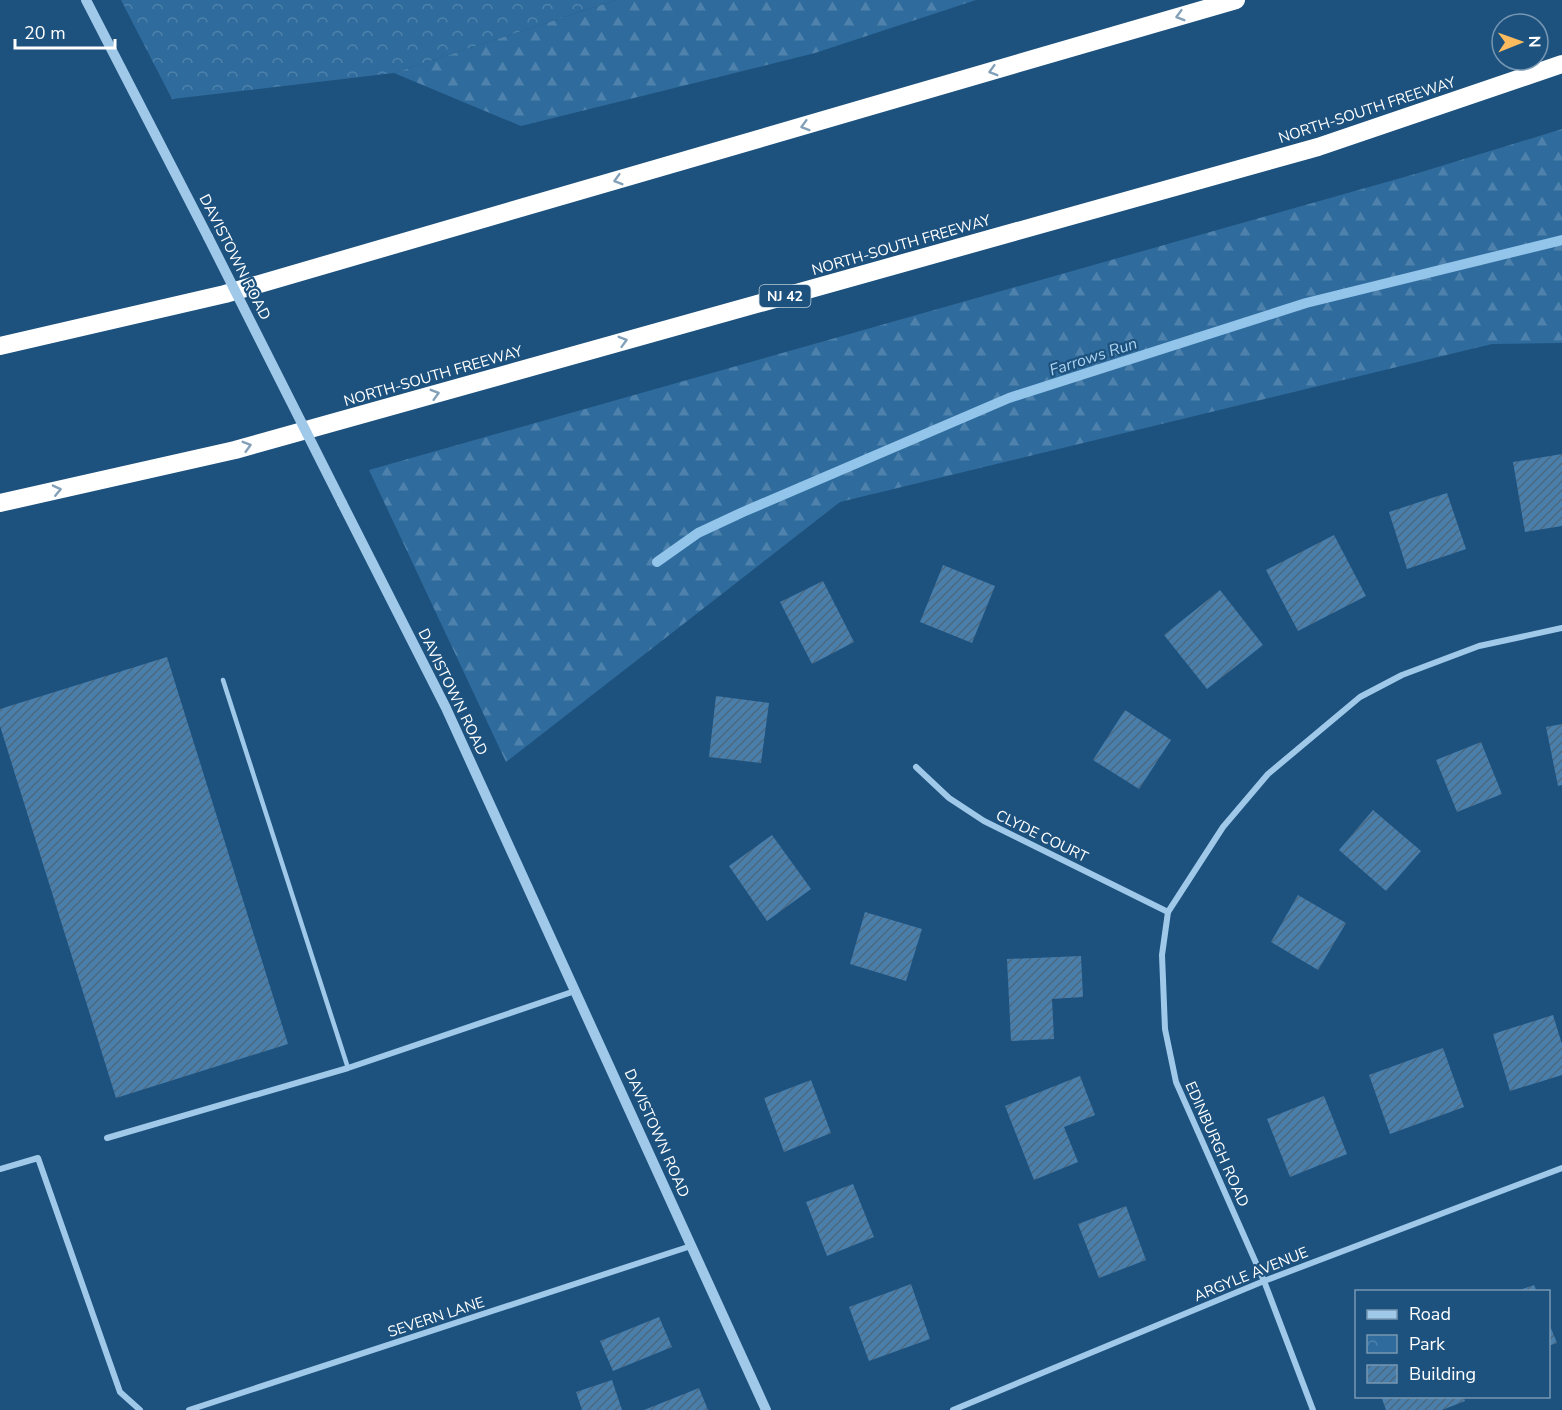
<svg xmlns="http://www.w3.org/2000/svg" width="1562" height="1410" font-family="'Nunito Sans',sans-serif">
  <defs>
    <pattern id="forest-firs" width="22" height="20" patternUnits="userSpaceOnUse" patternTransform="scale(1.5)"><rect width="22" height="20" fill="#2f6c9d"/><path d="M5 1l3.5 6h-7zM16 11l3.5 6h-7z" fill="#4e82ac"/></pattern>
    <pattern id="park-crowns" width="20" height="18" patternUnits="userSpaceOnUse" patternTransform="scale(1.5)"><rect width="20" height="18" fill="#2f6c9d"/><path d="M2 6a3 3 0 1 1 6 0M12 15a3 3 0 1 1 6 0" fill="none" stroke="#4e82ac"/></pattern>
    <pattern id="building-hatch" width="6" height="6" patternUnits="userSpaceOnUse" patternTransform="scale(1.5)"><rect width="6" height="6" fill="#4a7fab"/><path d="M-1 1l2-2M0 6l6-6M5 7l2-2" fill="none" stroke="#4b6880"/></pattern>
  </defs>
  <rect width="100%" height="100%" fill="#1d527f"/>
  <!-- forest -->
  <g fill="url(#forest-firs)">
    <path d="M 616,0 L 976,0 L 815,53 L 521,126 L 394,73 Z"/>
    <path d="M 1562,129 L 1562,343 L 1492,344 L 840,502 L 506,762 L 369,470 L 1415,174 Z"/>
  </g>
  <!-- park -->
  <path fill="url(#park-crowns)" d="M 121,0 L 616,0 L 394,73 L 172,99 Z"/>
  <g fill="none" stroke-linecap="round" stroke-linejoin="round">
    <!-- stream -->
    <path stroke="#93c5eb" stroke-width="10" d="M 657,562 L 698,533 L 743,512 L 1009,398 L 1306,303 L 1562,240"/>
  </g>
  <!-- building -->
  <g fill="url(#building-hatch)">
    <path d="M 1562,454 L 1562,526 L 1525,532 L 1513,462 Z"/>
    <path d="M 1447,493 L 1466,549 L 1407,569 L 1389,512 Z"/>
    <path d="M 1334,535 L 1366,596 L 1298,631 L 1266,570 Z"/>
    <path d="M 943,565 L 995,586 L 972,643 L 920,622 Z"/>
    <path d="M 823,581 L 854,642 L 812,664 L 780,602 Z"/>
    <path d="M 1220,590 L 1263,645 L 1207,689 L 1164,635 Z"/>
    <path d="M 167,657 L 288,1044 L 116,1098 L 0,726 L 0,709 Z"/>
    <path d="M 716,696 L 769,703 L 761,763 L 709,757 Z"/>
    <path d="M 1125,710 L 1171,740 L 1139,789 L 1093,760 Z"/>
    <path d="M 1562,724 L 1562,785 L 1558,786 L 1546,727 Z"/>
    <path d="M 1481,742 L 1502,794 L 1457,812 L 1436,760 Z"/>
    <path d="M 1373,810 L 1421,851 L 1386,891 L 1339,850 Z"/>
    <path d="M 772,835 L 811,889 L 767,921 L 729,866 Z"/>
    <path d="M 1298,895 L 1346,923 L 1318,970 L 1271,942 Z"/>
    <path d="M 865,912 L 922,929 L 906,981 L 850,964 Z"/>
    <path d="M 1081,956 L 1083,997 L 1052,999 L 1054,1039 L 1011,1041 L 1007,959 Z"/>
    <path d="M 1553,1015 L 1562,1044 L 1562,1075 L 1510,1091 L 1493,1034 Z"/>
    <path d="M 1443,1048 L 1464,1107 L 1390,1134 L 1369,1075 Z"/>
    <path d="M 1080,1076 L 1095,1115 L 1064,1127 L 1078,1162 L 1034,1180 L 1005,1106 Z"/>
    <path d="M 811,1080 L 831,1133 L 784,1152 L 764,1098 Z"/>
    <path d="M 1324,1096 L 1347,1154 L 1290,1177 L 1267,1119 Z"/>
    <path d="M 853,1184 L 874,1237 L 827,1256 L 806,1202 Z"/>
    <path d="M 1126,1206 L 1146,1260 L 1099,1278 L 1078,1224 Z"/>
    <path d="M 911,1284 L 930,1339 L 869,1361 L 849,1307 Z"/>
    <path d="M 1534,1285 L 1537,1292 L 1517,1292 L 1517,1291 Z"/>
    <path d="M 659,1317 L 672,1347 L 613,1371 L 600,1341 Z"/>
    <path d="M 1548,1321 L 1557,1343 L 1548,1346 Z"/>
    <path d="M 612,1380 L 622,1410 L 582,1410 L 576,1392 Z"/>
    <path d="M 699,1388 L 708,1410 L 644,1410 Z"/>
    <path d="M 1381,1396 L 1463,1396 L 1465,1401 L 1442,1410 L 1386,1410 Z"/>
  </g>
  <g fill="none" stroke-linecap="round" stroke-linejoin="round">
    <!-- service -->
    <path stroke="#a0c9e9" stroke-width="4.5" d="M 223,680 L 348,1068"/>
    <!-- minor -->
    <g stroke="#a0c9e9" stroke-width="6">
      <path d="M 916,767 L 949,798 L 984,821 L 1168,912"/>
      <path d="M 107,1138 L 348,1068 L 575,991"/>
      <path d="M 0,1169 L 38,1158 L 120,1392 L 140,1410"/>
      <path d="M 189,1410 L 691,1246"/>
      <path d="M 953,1410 L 1264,1281 L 1562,1168"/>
      <path d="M 1313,1410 L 1264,1281 L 1176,1082 L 1165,1029 L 1162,955 L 1168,912 L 1223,827 L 1268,774 L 1360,697 L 1402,675 L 1479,646 L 1562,628"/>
    </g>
    <!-- tertiary -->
    <g stroke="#a0c9e9" stroke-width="10">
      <path d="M 86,0 L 208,237"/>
      <path d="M 342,503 L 446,708 L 766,1410"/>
    </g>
    <!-- motorway -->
    <g stroke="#fff" stroke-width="18">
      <path d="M 0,346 L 225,294 L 1236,0"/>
      <path d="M 0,503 L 235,450 L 1318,147 L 1562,64"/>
    </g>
    <!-- tertiary-bridge -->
    <path stroke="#a0c9e9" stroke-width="10" d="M 208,237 L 342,503"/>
  </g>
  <!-- one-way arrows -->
  <defs><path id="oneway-chevron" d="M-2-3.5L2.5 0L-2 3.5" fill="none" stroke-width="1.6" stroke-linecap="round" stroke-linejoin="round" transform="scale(1.5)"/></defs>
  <g stroke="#83a0b9">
    <use href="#oneway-chevron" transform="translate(1180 16) rotate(164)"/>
    <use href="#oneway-chevron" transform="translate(993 71) rotate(164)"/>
    <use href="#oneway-chevron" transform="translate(805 126) rotate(164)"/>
    <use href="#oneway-chevron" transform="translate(618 180) rotate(164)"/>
    <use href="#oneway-chevron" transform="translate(623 341) rotate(-16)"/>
    <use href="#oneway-chevron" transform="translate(435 394) rotate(-16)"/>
    <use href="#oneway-chevron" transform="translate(247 446) rotate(-16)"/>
    <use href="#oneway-chevron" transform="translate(57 490) rotate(-13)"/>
  </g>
  <g text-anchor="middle" stroke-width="4.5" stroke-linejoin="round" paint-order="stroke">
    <!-- shield labels -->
    <rect fill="#1d527f" stroke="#bbcbd9" stroke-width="1.5" x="759.5" y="285" width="51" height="22" rx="4.5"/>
    <g font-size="14" font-weight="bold" fill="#fff">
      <text x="785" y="301">NJ 42</text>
    </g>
    <!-- street labels -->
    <g font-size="15" fill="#fff" stroke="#1d527f">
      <text transform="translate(1367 110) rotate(-18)" y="5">NORTH-SOUTH FREEWAY</text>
      <text transform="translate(901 245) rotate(-16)" y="5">NORTH-SOUTH FREEWAY</text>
      <text transform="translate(235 257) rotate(63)" y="5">DAVISTOWN ROAD</text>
      <text transform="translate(433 376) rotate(-16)" y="5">NORTH-SOUTH FREEWAY</text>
      <text transform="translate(453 692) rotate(64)" y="5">DAVISTOWN ROAD</text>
      <text transform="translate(1042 836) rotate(26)" y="5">CLYDE COURT</text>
      <text transform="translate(657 1133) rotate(66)" y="5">DAVISTOWN ROAD</text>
      <text transform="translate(1217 1144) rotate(66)" y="5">EDINBURGH ROAD</text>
      <text transform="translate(1251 1274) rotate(-22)" y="5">ARGYLE AVENUE</text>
      <text transform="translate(436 1317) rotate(-18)" y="5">SEVERN LANE</text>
    </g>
    <!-- water labels -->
    <g font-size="16" font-style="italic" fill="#abd2f0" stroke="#1d527f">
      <text transform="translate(1093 356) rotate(-18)" y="6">Farrows Run</text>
    </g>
  </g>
  <!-- legend -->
  <rect x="1355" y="1290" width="195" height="108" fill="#1d527f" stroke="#7797b2" stroke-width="1.5"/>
  <rect x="1367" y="1310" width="30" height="9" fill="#a0c9e9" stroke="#7797b2" stroke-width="1.5"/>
  <text x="1409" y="1320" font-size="18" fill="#ffffff">Road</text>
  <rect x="1367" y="1335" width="30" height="18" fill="url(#park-crowns)" stroke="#7797b2" stroke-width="1.5"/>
  <text x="1409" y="1350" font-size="18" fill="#ffffff">Park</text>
  <rect x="1367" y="1365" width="30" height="18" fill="url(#building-hatch)" stroke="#7797b2" stroke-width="1.5"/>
  <text x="1409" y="1380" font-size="18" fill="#ffffff">Building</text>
  <!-- north arrow -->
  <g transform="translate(1520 42) rotate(89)"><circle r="28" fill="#1d527f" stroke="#7797b2" stroke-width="1.5"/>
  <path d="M0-4.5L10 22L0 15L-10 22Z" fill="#f9bb5e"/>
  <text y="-9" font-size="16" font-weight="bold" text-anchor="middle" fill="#ffffff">N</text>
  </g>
  <!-- scale -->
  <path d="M15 39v9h100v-9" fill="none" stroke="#ffffff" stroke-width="3"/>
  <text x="24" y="39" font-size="18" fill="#ffffff" stroke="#1d527f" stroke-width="4.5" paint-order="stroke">20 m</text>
</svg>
